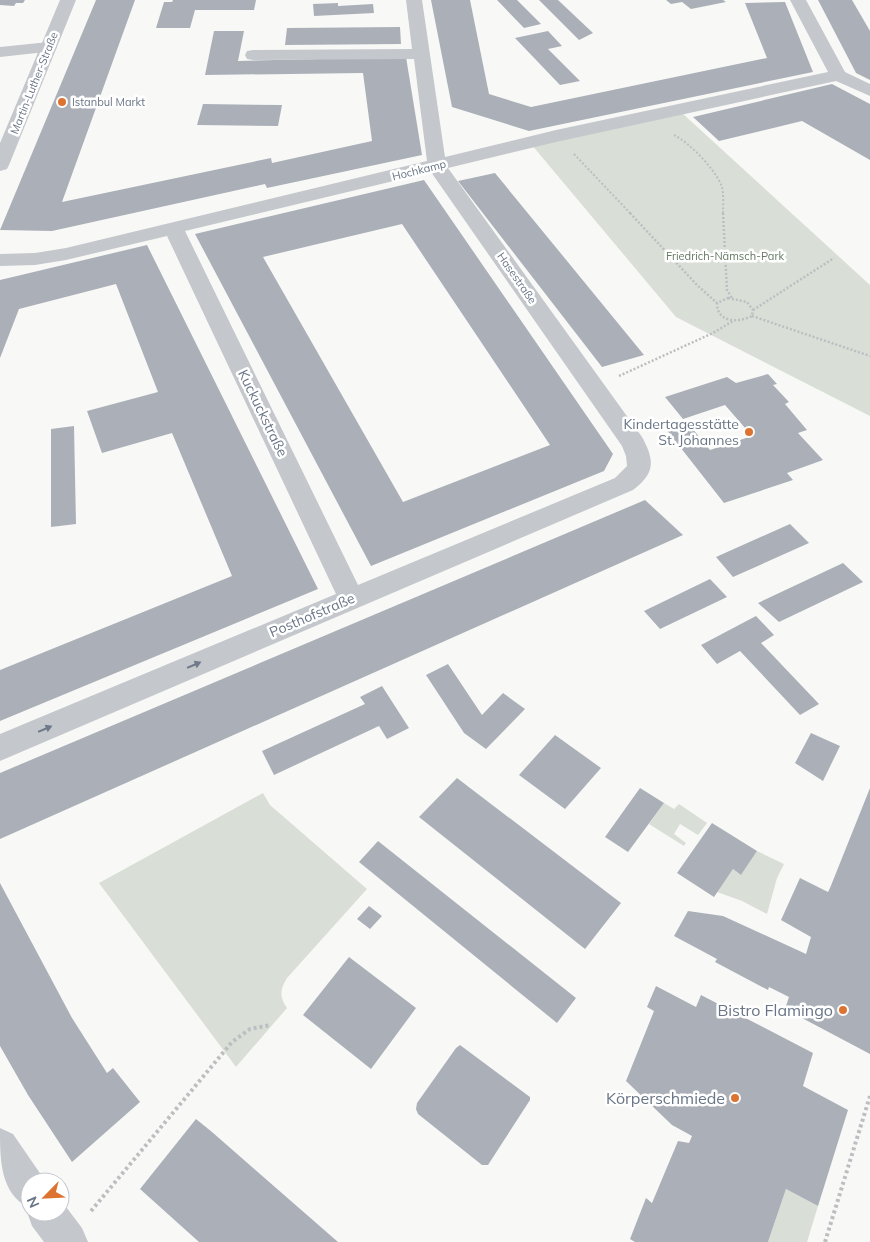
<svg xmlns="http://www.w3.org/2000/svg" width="870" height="1242" font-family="Mulish,sans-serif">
  <rect width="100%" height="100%" fill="#f8f9f6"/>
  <!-- green -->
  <g fill="#d9dfd7">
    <path d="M 681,112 L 870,285 L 870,416 L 676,317 L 531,144 Z"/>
    <path d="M 263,793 L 270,805 L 367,889 L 287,978 C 280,990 279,996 287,1008 L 236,1067 L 99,883 Z"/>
    <path d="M 664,803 L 674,809 L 679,804 L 707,823 L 698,835 L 680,824 L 674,834 L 686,843 L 684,846 L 649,824 Z"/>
    <path d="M 757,851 L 784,864 L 777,878 L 767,914 L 742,901 L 717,892 L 733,869 L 741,875 Z"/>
    <path d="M 786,1189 L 818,1206 L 807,1242 L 768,1242 Z"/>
  </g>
  <!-- building -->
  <g fill="#abb0b8" fill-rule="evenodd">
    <path d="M 0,0 L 25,0 L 23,3 L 16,3 L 14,6 L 0,5 Z"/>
    <path d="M 96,0 L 135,0 L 62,202 L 271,158 L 272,163 L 372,141 L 363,73 L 205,75 L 214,31 L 244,31 L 238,61 L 406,57 L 422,155 L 267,188 L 265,184 L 52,231 L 0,230 Z"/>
    <path d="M 173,0 L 256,0 L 254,10 L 195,10 L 190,28 L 156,28 L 164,2 L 172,2 Z"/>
    <path d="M 431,0 L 470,0 L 489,94 L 531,107 L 767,58 L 745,3 L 785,2 L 813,72 L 529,131 L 452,107 Z"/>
    <path d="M 497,0 L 517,0 L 541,24 L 524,28 Z"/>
    <path d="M 539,0 L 558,0 L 593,33 L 579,40 Z"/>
    <path d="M 666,0 L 723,0 L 726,2 L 691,9 L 682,2 L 671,4 Z"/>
    <path d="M 818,0 L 852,0 L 870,31 L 870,80 L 856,73 Z"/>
    <path d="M 338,3 L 338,6 L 373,4 L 374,13 L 314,16 L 313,4 Z"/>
    <path d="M 400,27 L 401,44 L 285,45 L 287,28 Z"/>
    <path d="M 548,31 L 562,46 L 548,49 L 580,81 L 560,85 L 515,38 Z"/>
    <path d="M 832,84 L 870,104 L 870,160 L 802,121 L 719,141 L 693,117 Z"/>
    <path d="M 203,104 L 282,105 L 278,126 L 197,125 Z"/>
    <path d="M 495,173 L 644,355 L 602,367 L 458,181 Z"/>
    <path d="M 424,180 L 613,454 L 604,471 L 371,566 L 195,234 ZM 402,224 L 550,445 L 403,502 L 263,257 Z"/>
    <path d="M 147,245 L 318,589 L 0,721 L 0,670 L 232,576 L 172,433 L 102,453 L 87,411 L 158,392 L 116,284 L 19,309 L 0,358 L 0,280 Z"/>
    <path d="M 768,374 L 777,384 L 773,385 L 789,402 L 785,404 L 807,430 L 798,433 L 823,460 L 787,473 L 793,480 L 724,503 L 666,429 L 687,422 L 710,450 L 752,436 L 725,405 L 683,419 L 665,397 L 727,377 L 736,383 Z"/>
    <path d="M 74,426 L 76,524 L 51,527 L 51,429 Z"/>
    <path d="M 645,500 L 683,535 L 0,839 L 0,773 Z"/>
    <path d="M 790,524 L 809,543 L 733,577 L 716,557 Z"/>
    <path d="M 843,563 L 863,582 L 779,622 L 758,603 Z"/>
    <path d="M 710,579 L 727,597 L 660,629 L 644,611 Z"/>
    <path d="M 756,616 L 774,635 L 761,643 L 819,704 L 800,715 L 740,651 L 717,664 L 701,645 Z"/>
    <path d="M 448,664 L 482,715 L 503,693 L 525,709 L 486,749 L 464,733 L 426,675 Z"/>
    <path d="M 382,686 L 409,728 L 387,739 L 379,726 L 274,775 L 262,751 L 365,704 L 360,697 Z"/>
    <path d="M 811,733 L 840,746 L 823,781 L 795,763 Z"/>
    <path d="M 555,735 L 601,768 L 565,809 L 519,775 Z"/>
    <path d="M 457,778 L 621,903 L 585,949 L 419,817 Z"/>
    <path d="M 640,788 L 664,803 L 628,852 L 605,837 Z"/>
    <path d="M 870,788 L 870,1054 L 785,1009 L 789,997 L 769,987 L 768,990 L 715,962 L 717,959 L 674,936 L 688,911 L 723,916 L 806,954 L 811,937 L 781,920 L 800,878 L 828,892 L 830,888 Z"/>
    <path d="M 712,823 L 757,851 L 741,875 L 733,869 L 714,897 L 677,873 Z"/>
    <path d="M 378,841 L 576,998 L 557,1023 L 359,862 Z"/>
    <path d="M 0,883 L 72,1018 L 107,1073 L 113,1068 L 140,1102 L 72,1162 L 28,1095 L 0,1046 Z"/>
    <path d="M 369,906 L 382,916 L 370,929 L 357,919 Z"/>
    <path d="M 349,957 L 416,1008 L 371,1069 L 303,1015 Z"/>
    <path d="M 656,986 L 696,1007 L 701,995 L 813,1053 L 803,1086 L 848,1110 L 818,1206 L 786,1189 L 768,1242 L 635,1242 L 630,1239 L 646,1198 L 652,1203 L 678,1141 L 689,1143 L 692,1136 L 672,1125 L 626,1081 L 654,1011 L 647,1007 Z"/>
    <path d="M 460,1045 L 530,1097 L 530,1100 L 488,1165 L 482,1165 L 418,1114 L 416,1109 L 417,1103 L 456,1048 Z"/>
    <path d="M 196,1119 L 212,1132 L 338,1242 L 199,1242 L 140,1189 Z"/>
  </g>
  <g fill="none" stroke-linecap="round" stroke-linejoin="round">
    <!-- path-far2 -->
    <g stroke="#bcbec1" stroke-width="2" stroke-dasharray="2 2" stroke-linecap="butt">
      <path d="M 674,135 C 690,143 716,170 722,187 C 724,195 723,206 723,214"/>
      <path d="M 574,154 L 631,214"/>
    </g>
    <!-- path-far1 -->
    <g stroke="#bcbec1" stroke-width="2.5" stroke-dasharray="2 2" stroke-linecap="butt">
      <path d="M 630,213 L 697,285 L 717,303"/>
      <path d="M 723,213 L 727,290 L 732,298"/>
      <path d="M 728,298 L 747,302 L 753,310 L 752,316 C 738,323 717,323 717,303 Z"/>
      <path d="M 753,310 L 834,258"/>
      <path d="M 752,316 L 870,356"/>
      <path d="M 619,376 L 713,333 L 733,321"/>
    </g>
    <!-- path -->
    <g stroke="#bcbec1" stroke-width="4" stroke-dasharray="3 3" stroke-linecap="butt">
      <path d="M 91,1211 L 232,1042 L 250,1029 L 271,1025"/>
      <path d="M 825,1242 L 870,1096"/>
    </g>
    <!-- minor -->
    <g fill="#c4c7cb" fill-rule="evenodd">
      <path d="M 406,0 L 422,0 L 445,157 L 556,130 L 828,72 L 790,0 L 806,0 L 845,72 L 870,84 L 870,96 L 836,81 L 556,142 L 448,168 L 642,437 C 655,461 655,473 633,490 L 0,761 L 0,734 L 336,594 L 167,236 L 66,260 L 35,265 L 0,266 L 0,254 L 35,253 L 66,248 L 427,161 L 414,59 L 253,60 L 247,59 L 245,55 L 247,51 L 253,50 L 412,49 ZM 431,172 L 622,446 L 626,456 L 627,466 L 615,478 L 358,585 L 185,231 Z"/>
      <path d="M 49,42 L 55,43 L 57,47 L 55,51 L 0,57 L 0,47 Z"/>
    </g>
    <!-- tertiary -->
    <g fill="#c4c7cb" fill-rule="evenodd">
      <path d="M 60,0 L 76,0 L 9,165 L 7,169 L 0,171 L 0,143 Z"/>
      <path d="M 0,1128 L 13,1134 L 46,1182 L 30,1182 L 30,1212 L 60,1212 L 60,1199 L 82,1228 L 88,1242 L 44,1242 L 32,1226 L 27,1212 L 29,1208 C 0,1193 0,1160 0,1128 Z"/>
    </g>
  </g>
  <!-- one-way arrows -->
  <defs><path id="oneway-solid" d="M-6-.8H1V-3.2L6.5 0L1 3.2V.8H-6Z" transform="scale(1.25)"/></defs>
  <g fill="#6e7989">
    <use href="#oneway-solid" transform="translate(194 665) rotate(-23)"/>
    <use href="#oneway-solid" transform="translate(45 729) rotate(-23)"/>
  </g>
  <!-- markers -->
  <g fill="#dd7331" stroke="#fff" stroke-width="2">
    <circle cx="62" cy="102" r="5"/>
    <circle cx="749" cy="432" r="5"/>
    <circle cx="843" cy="1010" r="5"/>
    <circle cx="735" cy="1098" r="5"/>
  </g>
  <g text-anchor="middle" stroke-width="5" stroke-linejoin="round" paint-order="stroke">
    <!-- far-street labels -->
    <g font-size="11" fill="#697586" stroke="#fff">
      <text transform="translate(34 83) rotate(-68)" y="4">Martin-Luther-Straße</text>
      <text transform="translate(419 170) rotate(-14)" y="4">Hochkamp</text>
      <text transform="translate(517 278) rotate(55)" y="4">Hasestraße</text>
    </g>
    <!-- far-poi labels -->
    <g font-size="11" fill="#697586" stroke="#fff" text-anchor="start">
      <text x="72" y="106">Istanbul Markt</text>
    </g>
    <!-- far-park labels -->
    <g font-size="11" fill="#657863" stroke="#fff">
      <text x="725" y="260">Friedrich-Nämsch-Park</text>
    </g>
    <!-- street labels -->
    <g font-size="14" fill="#697586" stroke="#fff">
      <text transform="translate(263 413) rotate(64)" y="5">Kuckuckstraße</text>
      <text transform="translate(312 615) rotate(-23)" y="5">Posthofstraße</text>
    </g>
    <!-- poi labels -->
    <g font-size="14" fill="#697586" stroke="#fff" text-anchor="end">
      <text x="739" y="429">Kindertagesstätte<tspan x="739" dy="16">St. Johannes</tspan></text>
    </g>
    <!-- near-poi labels -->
    <g font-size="16" fill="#697586" stroke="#fff" text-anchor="end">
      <text x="833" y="1016">Bistro Flamingo</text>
      <text x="725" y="1104">Körperschmiede</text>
    </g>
  </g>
  <!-- north arrow -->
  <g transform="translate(45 1197) rotate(246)"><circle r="24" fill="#ffffff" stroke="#c3c8cf"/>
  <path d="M0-4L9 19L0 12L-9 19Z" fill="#dd7331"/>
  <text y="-8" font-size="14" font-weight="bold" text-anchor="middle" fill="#697586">N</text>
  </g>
</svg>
